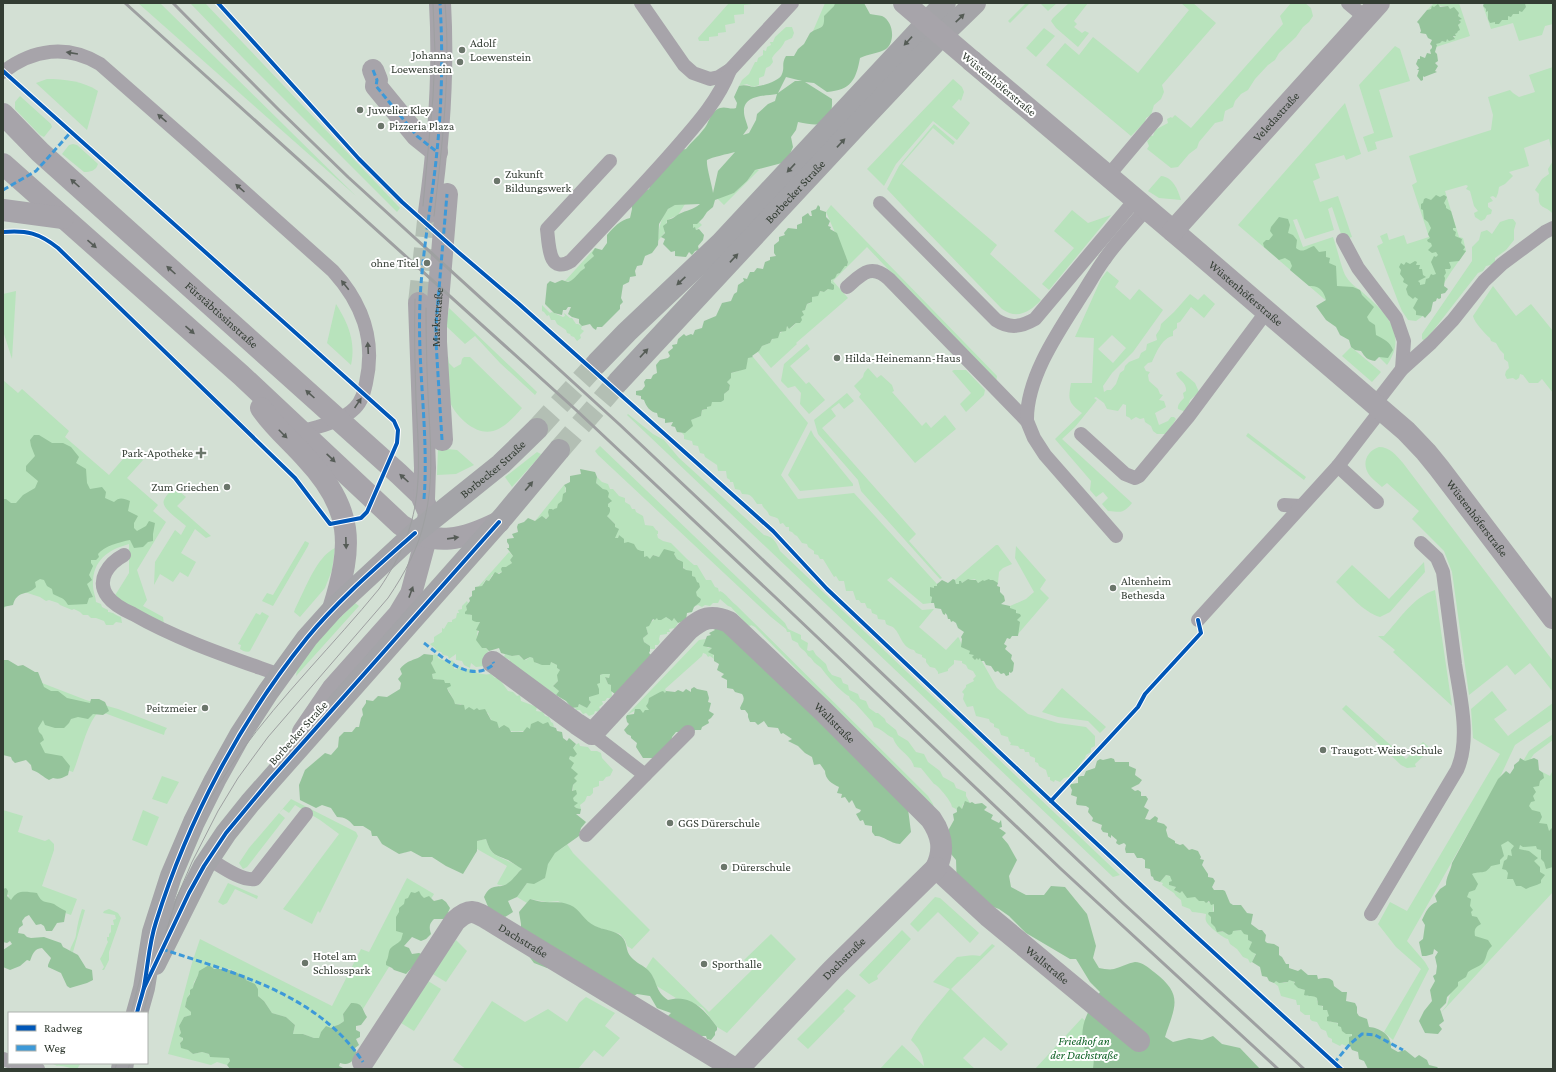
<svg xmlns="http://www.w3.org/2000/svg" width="1556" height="1072" font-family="'Crimson Pro',serif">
  <rect width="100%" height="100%" fill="#d3e0d4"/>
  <!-- green -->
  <g fill="#b8e3bc" fill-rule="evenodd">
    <path d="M 138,3 L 160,3 L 356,196 Z"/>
    <path d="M 190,3 L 205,3 L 400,208 L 397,212 L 245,60 Z"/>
    <path d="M 729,3 L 752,3 L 752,4 L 744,5 L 744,14 L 734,15 L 735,23 L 725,25 L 726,32 L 718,33 L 718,36 L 709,37 L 709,41 L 699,41 L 698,38 Z"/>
    <path d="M 825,3 L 835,3 L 834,6 L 825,16 C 825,26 822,28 813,31 Z"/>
    <path d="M 1026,3 L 1030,3 L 1010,23 L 1008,21 Z"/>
    <path d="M 1040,3 L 1057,3 L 1048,11 Z"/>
    <path d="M 1069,3 L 1088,3 L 1074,21 L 1077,24 L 1074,27 L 1082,33 L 1085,31 L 1089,33 L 1078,47 L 1056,28 L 1051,21 L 1053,18 Z"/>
    <path d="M 1181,3 L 1193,3 L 1216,23 L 1162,85 L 1164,92 L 1161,99 L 1154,105 L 1151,115 L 1146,118 L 1145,122 L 1131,136 L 1046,65 L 1065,43 L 1079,55 L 1093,37 L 1138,73 L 1189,10 Z"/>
    <path d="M 1291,3 L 1305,3 L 1311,8 L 1313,16 L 1309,22 L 1303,27 L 1296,37 L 1279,53 L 1275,60 L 1268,65 L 1255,79 L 1248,90 L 1241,94 L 1235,101 L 1233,107 L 1225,111 L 1223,121 L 1215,123 L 1199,142 L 1197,148 L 1189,154 L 1178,167 L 1171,168 L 1147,149 L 1149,146 L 1147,141 L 1150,138 L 1150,135 L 1153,136 L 1155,130 L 1168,123 L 1167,119 L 1171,117 L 1172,118 L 1175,115 L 1191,128 L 1283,24 L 1280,16 Z"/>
    <path d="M 1434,3 L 1459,3 L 1470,36 L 1436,47 L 1437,43 L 1447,39 L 1453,40 L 1460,21 L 1458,16 L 1459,13 L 1452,9 L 1450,9 L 1447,6 L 1437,6 L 1427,10 Z"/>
    <path d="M 1525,3 L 1553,3 L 1553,24 L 1545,26 L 1542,35 L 1519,41 L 1513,23 L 1491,29 L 1483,6 L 1488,11 L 1495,22 L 1502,20 L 1508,20 L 1508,16 L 1526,7 Z"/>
    <path d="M 786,27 L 792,27 L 794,33 L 792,38 L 785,41 C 781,50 777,50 772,58 L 773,62 L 770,66 L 766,68 L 764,76 L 759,78 L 759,85 L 753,87 L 747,84 L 739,86 L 742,80 L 749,74 L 755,62 L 757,62 L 758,58 L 763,55 L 763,50 L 766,51 L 767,47 L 771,45 L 770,42 L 773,42 L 775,37 Z"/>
    <path d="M 1044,28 L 1055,36 L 1036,57 L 1026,48 Z"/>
    <path d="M 1395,46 L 1400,49 L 1410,81 L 1379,90 L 1393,137 L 1375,142 L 1377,149 L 1368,152 L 1363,137 L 1374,133 L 1359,85 Z"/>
    <path d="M 1553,67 L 1553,155 L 1549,139 L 1524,148 L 1529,166 L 1509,172 L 1513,176 L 1505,184 L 1499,187 L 1498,193 L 1496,198 L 1493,196 L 1490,197 L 1493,201 L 1488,203 L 1488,207 L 1492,210 L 1491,214 L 1487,215 L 1485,219 L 1481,221 L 1475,217 L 1474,213 L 1478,211 L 1474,206 L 1470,191 L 1466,189 L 1468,186 L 1466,185 L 1445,191 L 1459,237 L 1463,238 L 1466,251 L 1451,272 L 1423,316 L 1416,321 L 1408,320 L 1402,311 L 1399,304 L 1377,246 L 1383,243 L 1380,236 L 1387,233 L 1389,240 L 1404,235 L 1407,244 L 1429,237 L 1412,185 L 1417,182 L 1409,156 L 1491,130 L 1493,115 L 1488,97 L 1510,90 L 1513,93 L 1519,97 L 1535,92 L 1529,75 Z"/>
    <path d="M 47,79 C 64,79 83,81 98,91 L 87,130 L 36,83 Z"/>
    <path d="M 953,79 L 962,87 L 964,92 L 961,101 L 959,99 L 952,107 L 970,123 L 957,140 L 933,121 L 896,164 L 884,186 L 867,169 Z"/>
    <path d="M 20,96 L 51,124 L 52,127 L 44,137 L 40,135 L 15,109 L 15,102 Z"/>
    <path d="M 1345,103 L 1361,154 L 1346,160 L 1344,155 L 1315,164 L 1320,178 L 1313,181 L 1320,202 L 1338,196 L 1352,237 L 1343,240 L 1332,207 L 1328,209 L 1334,230 L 1305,239 L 1297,219 L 1293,220 L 1303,247 L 1333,237 C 1337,247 1342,272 1347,278 C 1350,283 1356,287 1361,291 C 1384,311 1409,333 1387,365 L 1379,357 L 1351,322 L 1238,225 Z"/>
    <path d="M 934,124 L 955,142 L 953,145 L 933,128 L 902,164 L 997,245 L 990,254 L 1041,300 C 1030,312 1017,320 1002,309 L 916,220 L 887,189 L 899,166 Z"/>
    <path d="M 73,144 L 77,145 L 97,163 L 98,164 C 96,171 90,172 84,172 L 62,154 L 69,145 Z"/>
    <path d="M 1553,161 L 1553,214 C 1546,205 1537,210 1539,194 L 1535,190 L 1542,179 L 1549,174 L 1548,169 Z"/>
    <path d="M 755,170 L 759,170 L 724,205 L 717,198 L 696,219 L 702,225 L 696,230 L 695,228 L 692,228 L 695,219 L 717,198 L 734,193 L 747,181 Z"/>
    <path d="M 1161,176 C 1173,177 1178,190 1181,200 L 1159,198 L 1148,191 Z"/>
    <path d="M 685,204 L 678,215 L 667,220 L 665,232 L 658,241 C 658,230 662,209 675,205 C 678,204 682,205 685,204 Z"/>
    <path d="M 831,205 L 997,376 L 996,383 L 867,247 L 833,281 L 848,298 L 796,343 L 797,344 L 771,368 L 758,352 L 762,346 L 770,343 C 773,336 781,333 786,329 L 787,326 L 789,329 C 794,327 800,318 803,313 L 802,311 L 806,308 L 807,304 L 811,303 L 812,297 L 820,291 L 824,292 L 834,285 L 831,284 C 830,279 836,274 840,273 L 845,266 L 847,266 L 848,262 L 826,212 Z"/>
    <path d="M 1072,210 L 1088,223 L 1111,215 L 1049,290 L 1042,284 L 1074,248 L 1054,231 Z"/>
    <path d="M 1509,219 L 1513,219 L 1516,223 L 1514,230 L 1514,240 L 1506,250 L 1495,258 L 1495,264 L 1486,266 L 1483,271 L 1478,273 L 1425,341 L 1422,339 L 1422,334 L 1472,261 L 1472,247 L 1479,240 L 1481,232 L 1487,230 L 1492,234 L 1500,222 Z"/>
    <path d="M 595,248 L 593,253 L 594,256 C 586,262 578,285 565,281 Z"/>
    <path d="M 1107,271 L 1119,281 L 1115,287 L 1130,300 L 1139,289 L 1163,310 L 1133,352 L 1112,373 L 1103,386 L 1104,392 L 1107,390 L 1111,390 L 1116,384 L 1120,373 L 1124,370 L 1125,366 L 1129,362 L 1139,358 L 1141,353 L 1146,350 L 1147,344 L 1157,340 L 1156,335 L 1160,329 L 1161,324 L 1174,312 L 1190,294 L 1198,300 L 1204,294 L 1215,304 L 1204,318 L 1191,307 L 1180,322 L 1177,323 L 1177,328 L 1173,331 L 1173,336 C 1162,338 1156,353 1152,362 L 1148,363 L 1144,367 L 1146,371 L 1150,372 L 1148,375 L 1149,381 L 1158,389 L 1160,394 L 1163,395 L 1159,400 L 1164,401 L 1166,407 L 1155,413 L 1159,425 L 1168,421 L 1171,417 L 1174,417 L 1176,419 L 1167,434 L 1157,434 L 1153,431 L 1151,426 L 1145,422 L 1144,418 L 1140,419 L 1136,417 L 1131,420 L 1130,418 L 1126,416 L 1126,405 L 1123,404 L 1118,411 L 1107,409 L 1104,403 L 1096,397 L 1094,398 L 1097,400 L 1075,427 L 1062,439 L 1132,503 C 1123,514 1121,512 1108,511 L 1102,504 L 1108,498 L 1103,492 L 1096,497 L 1090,490 L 1091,481 L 1055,439 L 1082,413 C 1068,402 1068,400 1071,383 L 1092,383 L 1094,338 L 1075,337 L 1101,279 ZM 1112,335 L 1126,348 L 1113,363 L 1098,349 Z"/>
    <path d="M 1493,286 L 1516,316 L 1531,304 L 1553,331 L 1553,393 L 1542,379 L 1538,383 L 1529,383 L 1523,375 L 1520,374 L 1519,378 L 1516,380 L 1513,378 L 1507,379 L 1505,375 L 1506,371 L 1509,368 L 1508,362 L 1504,359 L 1504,354 L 1500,350 L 1496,343 L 1491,341 L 1490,338 C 1485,334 1474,322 1473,316 Z"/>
    <path d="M 16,291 L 12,359 L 3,331 L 3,294 Z"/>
    <path d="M 336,304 C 348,323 356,342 351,365 L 327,343 Z"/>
    <path d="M 542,305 L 550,313 L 552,312 L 563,317 L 565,316 L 564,313 L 570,318 L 572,318 L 576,324 L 578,324 L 582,326 L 581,329 L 584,331 L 580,335 L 581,338 L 577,341 L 574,337 L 571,336 L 570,334 L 567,333 L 566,330 L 557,324 L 555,320 L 551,320 L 549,315 L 547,316 L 544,312 L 542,311 Z"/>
    <path d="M 449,308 L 537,392 L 535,395 L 500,363 L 475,336 L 465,344 L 446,326 Z"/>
    <path d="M 807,344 L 810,349 L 790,366 L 806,384 L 809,382 L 825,400 L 809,414 L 800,404 L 801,393 L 795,386 L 788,388 L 781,381 L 784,364 Z"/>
    <path d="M 1351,347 L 1381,372 L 1372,382 L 1342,356 Z"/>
    <path d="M 448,356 L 449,363 L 454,368 L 461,364 L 462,359 L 464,357 L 470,357 L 522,408 C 505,428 489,442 465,422 C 458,416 450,406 448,396 C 446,384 448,368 448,356 Z"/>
    <path d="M 750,357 L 753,357 L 808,423 L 781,475 L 798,499 L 854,493 L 937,584 L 938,586 L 934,588 L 930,588 L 932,596 L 931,603 L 923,604 L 891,577 L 887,580 L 922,610 L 934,609 L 919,627 L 946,650 L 958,637 L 959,638 C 962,645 962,647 970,651 L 970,653 L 974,654 L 975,659 L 977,658 L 980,658 L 997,688 L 1028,714 L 1058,723 L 1086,727 L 1095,736 L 1095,746 L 1091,748 L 1091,752 L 1086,755 L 1085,758 L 1083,760 L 1077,769 L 1071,773 L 1069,777 L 1064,778 L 1060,782 L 1055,780 L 1054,782 L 1050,780 L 1050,777 L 1048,777 L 1046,770 L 1039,766 L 1038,763 L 1035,762 L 1035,758 L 1030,756 L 1029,752 L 1025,752 L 1024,749 L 1020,749 L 1018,746 L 1010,745 L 1011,743 L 1009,741 L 1008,737 L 1001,735 L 999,729 L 994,727 L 994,724 L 990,722 L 989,719 L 976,716 L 973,706 L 967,707 L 963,699 L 964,694 L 962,692 L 966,687 L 966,685 L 974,681 L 973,679 L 976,676 L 973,671 L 968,669 L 966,665 L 962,663 L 962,661 L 954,660 L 954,664 L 948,669 L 948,671 L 938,674 L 938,672 L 935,668 L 930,667 L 926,662 L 926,659 L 922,657 L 922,655 L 916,653 L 914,650 C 902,648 901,635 894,628 C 892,626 889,626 886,624 L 885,620 L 878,619 L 877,615 L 872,613 L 871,609 L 867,608 L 865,603 L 861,603 L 859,600 L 856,600 L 853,591 L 846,591 L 844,581 L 839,581 L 836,576 L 834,577 L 823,559 L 820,559 L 818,555 L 814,554 L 814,551 L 808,547 L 807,544 L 802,543 L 797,536 L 795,535 L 792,532 L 789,531 L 789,527 L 786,527 L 783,523 L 780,524 C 778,515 776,519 769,515 C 768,510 763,509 762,504 L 757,504 C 752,497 752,494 742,494 L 740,490 L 735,489 L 733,482 L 730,482 L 730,480 L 727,478 L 726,471 L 718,471 L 717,465 L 705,457 L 704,454 L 700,453 L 698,446 L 693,445 L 692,441 L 684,439 L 684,435 L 681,432 L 686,431 L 691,420 L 701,416 L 702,410 L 705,410 L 712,402 L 721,402 L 724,394 L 729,390 L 730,385 L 727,382 L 731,373 C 741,371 745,369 748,358 Z"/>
    <path d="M 868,368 L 877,378 L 881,375 L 892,385 L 894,391 L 892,392 L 922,426 L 926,422 L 931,428 L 945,415 L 956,429 L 915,463 L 859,397 L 861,394 L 854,386 L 863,377 L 864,373 Z"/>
    <path d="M 954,370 L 966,370 L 985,390 L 984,395 L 966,412 L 960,404 L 971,393 L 952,371 Z"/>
    <path d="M 1181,371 L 1195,383 L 1199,392 L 1190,400 L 1186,412 L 1178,409 C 1177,405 1181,401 1184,398 L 1183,393 L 1186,391 C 1187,382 1178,380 1176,373 Z"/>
    <path d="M 3,380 L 18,393 L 22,389 L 69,431 L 65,437 L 109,475 L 131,450 L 143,460 L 127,478 L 158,505 L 153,511 L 166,522 L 137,570 L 147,600 L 143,606 L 163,617 L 164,624 L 114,597 L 129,573 L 129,544 C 107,550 92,561 93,586 C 93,592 96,597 96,602 L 101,604 L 102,607 L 108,610 L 108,612 C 114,612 116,616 121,617 L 122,623 L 116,622 L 113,625 L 106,625 L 104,621 L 96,618 L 91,618 L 88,615 L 83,615 L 80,612 L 74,609 L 72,610 L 60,605 L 58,603 L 49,600 L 46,601 L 40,597 L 18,590 L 8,601 L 3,611 Z"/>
    <path d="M 847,393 L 854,401 L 844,409 L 839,403 L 831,409 L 836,416 L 822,428 L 916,534 L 909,541 L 942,578 L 940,579 L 861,491 L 858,480 L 818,434 L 814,420 Z"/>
    <path d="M 628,414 L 653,434 L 664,440 L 679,458 L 764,535 C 774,537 776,542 780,551 L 1120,875 L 1113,877 L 627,415 Z"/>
    <path d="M 811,430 L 814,436 L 853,484 L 853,486 L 800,491 L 788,475 Z"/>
    <path d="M 1248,433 L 1306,477 L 1304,480 L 1246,436 Z"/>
    <path d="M 600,446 L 785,623 L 788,629 L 801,635 L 801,639 L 808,643 L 807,650 L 809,651 L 813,650 L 816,655 L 826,664 L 828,670 L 832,675 L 841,678 L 843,683 L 848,685 L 849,690 L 858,694 L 860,699 L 866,701 L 869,708 L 876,713 L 878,713 L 885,719 L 886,722 L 896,730 L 898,735 L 908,741 L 916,752 L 924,754 L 928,762 L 940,771 L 943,777 L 954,783 L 956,788 L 966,792 L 966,796 L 970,803 L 963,804 L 962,809 L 957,812 L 956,809 L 952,807 C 952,802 938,785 934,784 L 921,768 L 914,767 C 911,754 897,751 893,738 C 886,735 881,728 874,727 L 872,722 L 855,703 L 850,699 L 849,696 C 843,694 826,675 822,669 C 821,667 817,665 815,663 C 812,660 812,658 808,656 C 806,650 799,649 798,643 L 792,640 L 790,632 L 787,632 L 786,629 L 771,617 L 598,455 L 595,451 Z"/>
    <path d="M 1379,447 C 1390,447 1396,455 1403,463 L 1553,661 L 1553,692 L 1530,663 L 1515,675 L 1507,665 L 1469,695 L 1452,572 L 1444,551 L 1412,519 L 1419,511 L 1387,483 L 1382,487 C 1378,483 1373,480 1370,476 C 1361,465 1366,451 1379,447 Z"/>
    <path d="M 438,448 L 457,450 L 474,465 L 456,474 L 437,475 Z"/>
    <path d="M 537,452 L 541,454 L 540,456 L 512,487 L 505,477 Z"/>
    <path d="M 597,477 L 602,482 L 608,484 L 610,489 L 613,489 L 619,496 L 625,498 L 625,502 L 630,505 L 632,509 L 635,509 L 636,512 L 643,516 L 645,525 L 653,526 L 656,530 L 658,531 L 658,534 L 657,534 L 658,538 L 663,541 L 671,543 L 687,559 L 694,565 L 697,565 L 706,580 L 711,580 L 715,587 L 718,588 L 719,592 L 720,591 C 727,594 730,601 736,605 L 928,796 L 933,804 L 935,811 L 755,627 L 751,625 L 750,626 L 745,624 C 743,619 735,612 731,607 L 728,606 L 720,599 L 718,603 L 713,603 L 710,606 L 705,605 L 702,607 L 698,605 L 696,606 L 697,603 L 696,592 C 703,580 687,575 683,567 C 681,565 681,562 680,560 L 677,559 L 674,554 L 663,553 L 659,557 L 653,555 L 650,560 L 644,557 L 644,554 L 636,549 L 635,546 L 624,543 L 619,535 L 618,538 L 615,538 L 615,524 L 607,516 L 608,504 L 611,502 L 603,489 L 596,483 Z"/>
    <path d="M 564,485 C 571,495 555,511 548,517 C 544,520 539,519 535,521 Z"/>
    <path d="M 174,487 L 186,497 L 177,506 L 211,536 L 206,538 L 195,529 L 181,553 L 196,562 L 188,577 L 180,572 L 173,582 L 160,574 L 154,585 L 155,562 L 175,530 L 181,535 L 186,526 C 181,521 160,508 164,500 C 166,495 171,491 174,487 Z"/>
    <path d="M 305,541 L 309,543 L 308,546 L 273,606 L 262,601 L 267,593 L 273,595 Z"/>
    <path d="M 996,545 L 998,545 L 1012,564 L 1003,568 L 999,572 L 998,583 C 992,581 984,580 978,583 L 975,579 L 971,580 L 968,579 L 962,583 L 961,581 L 959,582 L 959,584 L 956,584 L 955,580 Z"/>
    <path d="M 1016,546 L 1046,580 L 1040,589 L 1049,598 L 1018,634 L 1016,610 L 1010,609 L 1010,606 L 1026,599 L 1034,592 L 1015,558 Z"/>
    <path d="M 335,548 L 332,570 L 325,588 L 300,617 L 294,612 L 295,609 C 305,590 316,557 335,548 Z"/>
    <path d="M 509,552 L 513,556 L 510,560 L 512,563 L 502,572 L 492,575 L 489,581 L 485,580 L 482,586 L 478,587 Z"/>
    <path d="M 1424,562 L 1425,572 L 1390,612 L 1380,617 C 1363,612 1349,594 1336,582 L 1352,565 L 1389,599 Z"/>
    <path d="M 1435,590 L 1452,706 L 1393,652 L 1395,650 L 1378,636 L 1384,636 C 1400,619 1413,597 1435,590 Z"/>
    <path d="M 467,601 L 468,603 L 466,606 L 469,615 L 472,615 L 480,621 C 479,628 474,639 480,644 C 484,647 487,648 489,653 L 484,666 L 476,667 L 471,663 L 470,668 L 464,665 L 462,661 L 456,660 L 456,654 L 449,659 L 448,656 L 443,655 L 441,652 L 436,651 L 435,648 L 431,645 L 430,644 L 434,642 L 434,637 L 442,632 L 442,628 L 444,629 L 448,622 L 452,622 L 452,620 L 456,618 L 457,613 L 459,613 L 458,610 L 462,609 L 462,606 Z"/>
    <path d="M 355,603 L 359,606 L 296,676 C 298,654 340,619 355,603 Z"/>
    <path d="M 262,612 L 269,616 L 250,651 C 247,653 243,651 240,649 L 241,645 L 238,644 L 256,613 L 260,615 Z"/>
    <path d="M 657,617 L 666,617 L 670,620 L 674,618 L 678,623 L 675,628 L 669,629 L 670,632 L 667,632 L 667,634 L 660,635 L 659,639 L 660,642 L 658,645 L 655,645 L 655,649 L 650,649 L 650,646 L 644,642 L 643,638 L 648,634 L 646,627 Z"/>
    <path d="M 706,639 L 704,643 L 708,648 L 712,648 L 714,659 L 710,656 L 708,657 L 706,654 L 703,653 L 702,656 L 665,689 L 666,691 L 665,693 L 653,696 L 648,701 L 649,710 L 643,714 L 636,710 L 627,715 L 699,640 Z"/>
    <path d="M 435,654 L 438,656 L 438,658 L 445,661 L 452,660 L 455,663 L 454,669 L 457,669 L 460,666 L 462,667 L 462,670 L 466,671 L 467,669 L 475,669 L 477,673 C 482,674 486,675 491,674 L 495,678 L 498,677 L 508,691 L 513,692 L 517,696 L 520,695 L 521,701 L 537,707 L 536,711 L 543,712 L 545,716 L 549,717 L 551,722 L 553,723 L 554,727 C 550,726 545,724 542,725 C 535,726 530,731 524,731 C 509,733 493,729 488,713 L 479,710 L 465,710 L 461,704 L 455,704 C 454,699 447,688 444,683 L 437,679 L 433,680 L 432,674 L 435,673 L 431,663 L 433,660 L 433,655 Z"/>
    <path d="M 505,654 L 512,656 L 519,655 L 521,658 L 526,660 L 530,657 L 533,658 L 536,663 L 541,664 L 551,662 L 557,665 L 557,668 L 560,670 L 558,681 L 553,686 L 559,691 L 556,695 L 510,663 L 510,660 L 504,657 Z"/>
    <path d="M 3,668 L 86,700 L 118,709 L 167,728 L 165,731 L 164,735 L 99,711 C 86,725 81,753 73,772 L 3,749 Z"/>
    <path d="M 603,674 L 610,674 L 609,678 L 605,677 L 608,684 L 611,685 L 612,696 L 610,698 L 607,698 L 605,701 L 602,701 L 603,704 L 599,707 L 601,710 L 599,712 L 595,711 L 594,714 L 589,716 L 586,713 L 583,714 L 580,710 L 576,710 L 575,707 L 578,707 L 579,704 L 587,708 L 591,702 L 589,700 C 589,692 597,683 600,675 Z"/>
    <path d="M 1062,688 L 1106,727 L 1100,733 L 1088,721 L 1058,717 L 1042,712 Z"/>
    <path d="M 1492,691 L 1507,710 L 1494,719 L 1508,736 L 1553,703 L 1553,719 L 1515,745 L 1501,775 L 1407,941 L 1425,962 L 1429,969 L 1393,1040 L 1384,1032 L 1421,969 L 1396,947 L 1378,924 L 1390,902 L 1407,911 L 1500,754 L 1473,738 L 1471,709 Z"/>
    <path d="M 1346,705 L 1406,759 L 1423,742 L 1431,749 L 1415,764 L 1416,767 L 1407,768 L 1401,765 L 1342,709 Z"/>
    <path d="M 1553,734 L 1553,740 L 1534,754 L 1527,764 L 1550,776 L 1552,772 L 1553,773 L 1553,892 L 1439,1015 L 1447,1005 L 1453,985 L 1458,873 L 1529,751 Z"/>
    <path d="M 579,743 L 580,746 L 588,747 L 591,751 L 597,751 L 601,753 L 602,758 L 613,770 L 610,776 L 606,777 L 603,781 L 599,781 L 599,786 L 593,788 L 593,793 L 590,796 L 587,796 L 585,801 L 580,805 L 581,809 L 575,808 C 573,802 572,792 573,785 L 575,783 L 574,778 L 574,773 L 571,768 L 571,762 L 569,759 C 571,753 572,746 579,743 Z"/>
    <path d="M 162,776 L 179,782 L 167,804 L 152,799 Z"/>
    <path d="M 291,799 L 356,832 L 358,836 L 320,913 L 318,911 L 312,924 L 283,909 L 339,834 L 320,820 L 295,805 L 289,813 L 283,809 L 279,813 L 285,818 L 247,867 L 243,869 L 239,863 L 249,848 Z"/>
    <path d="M 3,810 L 23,816 L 18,832 L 45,841 L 49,839 L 54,844 L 54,850 L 42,886 L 77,899 L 71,915 L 36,903 L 6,907 L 9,895 L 3,894 Z"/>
    <path d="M 143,810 L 159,817 L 147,846 L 132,840 Z"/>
    <path d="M 486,839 C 491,855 494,854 508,861 C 513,863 518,866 522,869 C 515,875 508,890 497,884 L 507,866 L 477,849 L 477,841 Z"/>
    <path d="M 567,844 L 573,853 L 650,930 L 632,949 L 627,946 L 625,940 L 620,934 L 596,927 L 587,922 L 579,912 L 558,901 L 547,902 L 530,899 L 527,903 L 517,897 L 527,883 L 545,878 C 545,870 549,857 556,852 C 560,849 564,848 567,844 Z"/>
    <path d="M 1166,875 L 1172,877 L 1172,881 L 1169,885 L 1176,887 L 1175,890 L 1177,892 L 1182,891 L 1195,897 L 1198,899 L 1214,904 L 1213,910 L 1214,912 L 1211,917 L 1212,922 L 1219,932 L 1225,932 L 1227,935 L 1233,931 L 1241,930 L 1248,935 L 1248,940 L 1252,942 L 1251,946 L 1256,953 L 1252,962 L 1250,963 L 1248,959 L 1243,957 L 1237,949 L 1230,944 L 1228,939 C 1223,938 1208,926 1206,921 C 1205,919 1206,916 1206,914 C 1201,913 1197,912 1192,912 L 1190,909 L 1182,906 L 1181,900 L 1176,896 L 1174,893 L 1162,885 L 1163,883 L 1160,882 Z"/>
    <path d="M 407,878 L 434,894 L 363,1009 L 361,1005 L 351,1003 L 343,1014 L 344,1021 C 340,1025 328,1029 321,1032 L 320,1038 L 314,1038 L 303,1034 L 293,1034 L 295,1025 L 286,1017 L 272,1013 L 264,1001 L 258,996 C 257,987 254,984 246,980 C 242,979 240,975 236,972 C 228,966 213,969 202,970 L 194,982 L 193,988 L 187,998 L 185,1007 L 191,1012 L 191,1015 L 184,1017 L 179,1026 L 183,1040 L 180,1043 L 181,1047 L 188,1050 L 193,1054 L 202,1052 L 209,1054 L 210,1057 L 224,1057 L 229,1058 L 230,1061 L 227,1065 L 217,1062 L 211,1065 L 168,1054 L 192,963 L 200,939 L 332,1006 L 361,949 L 369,952 Z"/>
    <path d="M 228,883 L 258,896 L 257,899 L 235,889 L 227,903 L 223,905 L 218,902 Z"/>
    <path d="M 935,897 L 940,898 L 979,933 L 970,943 L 938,912 L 918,932 L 910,924 Z"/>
    <path d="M 82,909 L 85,910 L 73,952 L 70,951 C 71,945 75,941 76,935 C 77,926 79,918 82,909 Z"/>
    <path d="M 109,909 L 118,913 L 121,918 L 109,952 L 109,960 L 104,970 L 102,970 L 104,967 L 100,959 C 104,953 105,947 108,942 L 107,940 L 107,937 L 109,937 L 109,934 L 111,932 L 111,925 L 114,925 L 113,920 L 116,919 L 115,915 L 103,913 L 104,911 Z"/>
    <path d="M 902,930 L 911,939 L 877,976 L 878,979 L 869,984 L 859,975 Z"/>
    <path d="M 771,934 L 796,959 L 727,1033 L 717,1027 L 703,1008 L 688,1001 L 676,998 L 655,985 L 653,977 L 646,968 L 653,957 L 709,1012 L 753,969 L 744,960 Z"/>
    <path d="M 456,940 L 467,951 L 446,982 L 431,973 Z"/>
    <path d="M 992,944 L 995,946 L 951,989 L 1008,1044 L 1001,1051 L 984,1037 L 963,1058 L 975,1069 L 880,1069 L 902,1045 L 924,1066 C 923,1055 919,1048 911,1040 C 921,1021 937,1006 950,989 L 933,982 L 957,957 C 966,956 972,954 980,956 Z"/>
    <path d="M 1276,980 L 1284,983 L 1288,982 L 1289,980 C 1294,980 1295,983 1298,988 L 1305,990 L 1305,995 L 1314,996 L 1318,998 L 1317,1002 L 1329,1012 L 1330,1022 C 1340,1021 1343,1030 1352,1034 L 1349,1044 L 1346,1046 L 1342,1044 L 1340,1046 L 1332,1042 L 1332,1039 L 1328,1037 L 1326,1031 L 1321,1029 L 1317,1022 L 1312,1021 L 1310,1019 L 1310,1015 L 1305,1015 L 1300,1011 L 1300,1005 L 1297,1005 L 1296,1000 L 1281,996 L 1278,986 L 1274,983 Z"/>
    <path d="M 428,981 L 441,989 L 440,991 L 414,1031 L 401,1023 Z"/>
    <path d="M 847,989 L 856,996 L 843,1009 L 845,1011 L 808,1049 L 797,1039 Z"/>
    <path d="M 586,997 L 615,1013 L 605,1026 L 620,1038 L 603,1057 L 594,1050 L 578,1069 L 466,1069 L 453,1060 L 492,1001 L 525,1022 L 548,1009 L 567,1022 L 579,1003 Z"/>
    <path d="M 1082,1018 L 1109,1042 L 1155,1069 L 1035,1069 Z"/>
    <path d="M 51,1063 L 81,1063 L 77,1069 C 70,1069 63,1065 57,1066 Z"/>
  </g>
  <!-- forest -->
  <g fill="#95c49b" fill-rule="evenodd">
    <path d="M 835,3 L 864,3 L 870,14 C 873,15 879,15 882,16 C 893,21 896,41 886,49 C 881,53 867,54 860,58 C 856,80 851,90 827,92 L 814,83 L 805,82 L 832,99 C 833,127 821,127 798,122 L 796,130 L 791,137 L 793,147 L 790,154 L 782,163 L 755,170 L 747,181 L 734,193 L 715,200 L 713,207 L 707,212 L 703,218 L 697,224 L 693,224 L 693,228 L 695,227 L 696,230 L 699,229 L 704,235 L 703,240 L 698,246 L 699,250 L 695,251 L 692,255 L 689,252 L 686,257 L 675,256 L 675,251 L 671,252 L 663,244 L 665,239 L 661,237 L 665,233 L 663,226 L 667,223 L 667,220 C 673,219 674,217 679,214 C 687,210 693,210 700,204 L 675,205 L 668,209 L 659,224 L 658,245 L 652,253 L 645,256 L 642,265 L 637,266 L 635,271 L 636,276 L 630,277 L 629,282 L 623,285 L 621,298 L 623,302 L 620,305 L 620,309 L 602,327 L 597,327 L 596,330 L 593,328 L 590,324 L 582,326 L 579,323 L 579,319 L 572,317 L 568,314 L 571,307 L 568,307 L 566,310 L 563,310 L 562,315 L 554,313 L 545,304 L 547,284 L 550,281 L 555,283 L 562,280 L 568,282 C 575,280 578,272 585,268 L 584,265 L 594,256 L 592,253 L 595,248 L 602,250 L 607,243 L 607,235 C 614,227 620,220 630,218 L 632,209 L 631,199 L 649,189 L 651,184 L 675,151 L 686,149 C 691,142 698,137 703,130 C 710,123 709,112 720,108 C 726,106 730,110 736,108 L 737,103 L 734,97 L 739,86 C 746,84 750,87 754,87 C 762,86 780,81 782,74 C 785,67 781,64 786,56 L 794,56 L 798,49 L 804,44 L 810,33 C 819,26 825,31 824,16 L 834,6 ZM 786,77 L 802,81 L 795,81 L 778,93 ZM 777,94 L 775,101 L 768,104 L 757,114 L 756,120 L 749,133 L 743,135 L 748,128 C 747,123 744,117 744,112 C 743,95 765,96 777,94 ZM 735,152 L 718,171 L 713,193 C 712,185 706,166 707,160 C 712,157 728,154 735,152 Z"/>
    <path d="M 1484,3 L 1525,3 L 1526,7 L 1522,12 L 1519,11 L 1519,14 L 1513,14 L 1511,17 L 1508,16 L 1508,20 L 1502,20 L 1499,24 L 1495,24 L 1495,22 L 1490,23 L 1488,19 L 1488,11 L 1486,12 L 1486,9 L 1483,6 Z"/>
    <path d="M 1438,4 L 1440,7 L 1448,6 L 1450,9 L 1454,7 L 1459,13 L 1458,16 L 1462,19 L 1459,20 L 1461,22 L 1458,25 L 1460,30 L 1458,31 L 1457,33 L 1455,34 L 1456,36 L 1453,36 L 1455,39 L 1449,41 L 1447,39 L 1446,42 L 1442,41 L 1440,43 L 1436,44 L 1437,45 L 1435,52 L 1437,54 L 1438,61 L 1435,63 L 1438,66 L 1435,71 L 1437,72 L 1424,77 L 1423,76 L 1423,80 L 1421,81 L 1417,76 L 1419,70 L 1417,70 L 1419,68 L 1416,64 L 1418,59 L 1420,59 L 1420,56 L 1425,58 L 1427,53 L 1431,54 L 1430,50 L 1432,48 L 1432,46 L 1430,44 L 1432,40 L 1428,38 L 1426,34 L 1420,33 L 1421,31 L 1419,24 L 1417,22 L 1427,10 L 1431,9 L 1432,6 L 1434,7 Z"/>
    <path d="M 1436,195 L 1440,197 L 1444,195 L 1447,197 L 1444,203 L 1446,206 L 1446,208 L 1451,211 L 1456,228 L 1453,228 L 1453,230 L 1456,232 L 1455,236 L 1462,239 L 1461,243 L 1465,247 L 1463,250 L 1466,251 L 1459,261 L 1449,262 L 1451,267 L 1450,269 L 1445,269 L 1446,273 L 1444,276 L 1445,278 L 1444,286 L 1448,289 L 1445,293 L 1441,294 L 1441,298 L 1439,299 L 1437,298 L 1436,301 L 1433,302 L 1431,311 L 1425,318 L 1423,316 L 1416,315 L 1416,311 L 1413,308 L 1418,299 L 1415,297 L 1413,299 L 1408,295 L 1406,289 L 1408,285 L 1403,282 L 1404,279 L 1400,274 L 1401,270 L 1399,267 L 1401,263 L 1404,265 L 1406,262 L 1410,264 L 1415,261 L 1417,262 L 1416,265 L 1420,265 L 1419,269 L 1422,269 L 1423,275 L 1426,277 L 1418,281 L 1420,283 L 1420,285 L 1425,284 L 1426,279 L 1429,278 L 1431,274 L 1433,275 L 1436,274 L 1431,262 L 1434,256 L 1436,257 L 1438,255 L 1436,252 L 1432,253 L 1428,250 L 1432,246 L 1431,243 L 1428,242 L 1427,240 L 1430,238 L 1428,234 L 1431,228 L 1428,222 L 1424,219 L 1423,210 L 1421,209 L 1421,204 L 1423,203 L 1424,199 L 1426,198 L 1431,200 Z"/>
    <path d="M 818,205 L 820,207 L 820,210 L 826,212 L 826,217 L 830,221 L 828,226 L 831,227 L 830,229 L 837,233 L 848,262 L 847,266 L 845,266 L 840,273 L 837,274 L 835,278 L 831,280 L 831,283 L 834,285 L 834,289 L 833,290 L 828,289 L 824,292 L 820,291 L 818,296 L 812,297 L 812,302 L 807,304 L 805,310 L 802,311 L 804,315 L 801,317 L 802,320 L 800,323 L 796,323 L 789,329 L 787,326 L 786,331 L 780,332 L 778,338 L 772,339 L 770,343 L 762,346 L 759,351 L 752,356 L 753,357 L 748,358 L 746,369 L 731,373 L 731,378 L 727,382 L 730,385 L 729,390 L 724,394 L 724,400 L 721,402 L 712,402 L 711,406 L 707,407 L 707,409 L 702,410 L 701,416 L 691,420 L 693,426 L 685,433 L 677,432 L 675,427 L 671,426 L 673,422 L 665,423 L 665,419 L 658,417 L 657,413 C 650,412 646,406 644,400 L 641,399 L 641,396 L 636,395 L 636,391 L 642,390 L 645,386 L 644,382 L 646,379 L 651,379 L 653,375 L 657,373 L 656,365 L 660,360 L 668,358 L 670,356 L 668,352 L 673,348 L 672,345 L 677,344 L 678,339 L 684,334 L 686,336 L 691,334 L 693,335 L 695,330 L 702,328 L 704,321 L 716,316 L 722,303 L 731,301 L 734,294 L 737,292 L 738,285 L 744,281 L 743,278 L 747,279 L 750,272 L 754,272 L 757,268 L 763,269 L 765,262 L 770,260 L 770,257 L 776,256 L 774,253 L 774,245 L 779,241 L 779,237 L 785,235 L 784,233 L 788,228 L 797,229 L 797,225 L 802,223 L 802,217 L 808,213 L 810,216 L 812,216 L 811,211 L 816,209 Z"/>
    <path d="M 1279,217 L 1288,219 L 1290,225 L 1288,233 L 1293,235 L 1297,240 L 1296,248 C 1303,254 1307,248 1314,246 L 1319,252 L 1326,251 L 1326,257 L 1330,258 L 1329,263 L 1336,266 L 1337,286 L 1353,287 L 1360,290 L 1362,295 L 1374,307 L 1367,317 L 1369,321 L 1375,325 L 1376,335 C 1384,339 1390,342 1393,350 L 1388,358 L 1379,357 L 1375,361 C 1367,360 1365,357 1361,351 L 1355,350 L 1351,347 L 1349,340 L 1340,335 L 1336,327 L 1326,320 L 1316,306 L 1326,300 C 1324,291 1319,285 1309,286 L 1290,270 L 1292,266 L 1290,261 L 1285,258 L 1279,260 L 1264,247 L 1263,243 L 1266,240 L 1269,240 L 1273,235 L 1270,231 L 1271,227 Z"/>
    <path d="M 34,435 L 39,435 L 52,443 L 63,443 L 71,447 L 79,457 L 76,463 L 86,469 L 87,483 L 90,489 L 102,487 L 106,492 L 105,498 L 114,502 C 119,497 123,498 130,501 L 128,511 L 138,516 L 134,523 L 134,528 L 137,531 L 146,526 L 149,521 L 155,523 L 153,534 L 153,541 L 148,542 L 143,547 L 134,548 L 130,540 C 120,542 104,546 98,554 L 99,557 L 96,560 L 91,560 L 91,563 L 93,566 L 89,575 L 92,580 L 87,584 L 93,597 L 89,598 L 87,604 L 68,605 C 64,597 60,598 53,594 L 52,589 L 47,586 L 44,580 L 40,579 L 35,582 L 36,587 C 27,596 17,590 13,605 L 3,607 L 3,499 L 6,499 L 11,503 L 16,503 L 23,495 L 35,488 L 38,481 L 26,471 L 26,466 L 35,456 L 31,446 L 30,440 Z"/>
    <path d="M 580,469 L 595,472 L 597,477 L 596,483 L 603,489 L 607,490 L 609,493 L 608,497 L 612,501 L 608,504 L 608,507 L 609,507 C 611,509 610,514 607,516 L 615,524 L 615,527 L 619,529 L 615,538 L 618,538 L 619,535 L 624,539 L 624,543 L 628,542 L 634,544 C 637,549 637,551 644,551 L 644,557 L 647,556 L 650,559 L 653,555 L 659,557 L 664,549 L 675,552 L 674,554 L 677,559 L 683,562 L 683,568 L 686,570 L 692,571 L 692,576 L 695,577 L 697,582 L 699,583 L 700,587 L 696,592 L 697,596 L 701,599 L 700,602 L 694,607 L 692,612 L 687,613 L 686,620 L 678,623 L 674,618 L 672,621 L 666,617 L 661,620 L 658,620 L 657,618 L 655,620 L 653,619 L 649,626 L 646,627 L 648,634 L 643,638 L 644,642 L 650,646 L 650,651 L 649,653 L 651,655 L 615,694 L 611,691 L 611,685 L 608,684 L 605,677 L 609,678 L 610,674 L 603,674 L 600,675 L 600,683 L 597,684 L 599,689 L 599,694 L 589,697 L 589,700 L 591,702 L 587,708 L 579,704 L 578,707 L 572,708 L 566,701 L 556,695 L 559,691 L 553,686 L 558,681 L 557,675 L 560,670 L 557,668 L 557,665 L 551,662 L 550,665 L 542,665 L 534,662 L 533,658 L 530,657 L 524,660 L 519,655 L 512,656 L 501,653 L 499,648 L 489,651 L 486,648 L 482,648 L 476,640 L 479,631 L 476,630 L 480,622 C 476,622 475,622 472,620 L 472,615 L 465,614 L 465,612 L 467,610 L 466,606 L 470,601 L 469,598 L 472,596 L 472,591 L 475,590 L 475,587 L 482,586 L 486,580 L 489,581 L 495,572 L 499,574 L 502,572 L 501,569 L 502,567 L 506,567 L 512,563 L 510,560 L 513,556 L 507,548 L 509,548 L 509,545 L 507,542 L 507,539 L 514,538 L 512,534 L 518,532 L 517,527 L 518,524 L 524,522 L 528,518 L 535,521 L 542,516 L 546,519 L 549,516 L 548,512 L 549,509 L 552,509 L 553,510 L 554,509 L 557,508 L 558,504 L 562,501 L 563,494 L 566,492 L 566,488 L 564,485 L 570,482 L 570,476 L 581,474 Z"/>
    <path d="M 953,579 L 955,580 L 956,584 L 959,584 L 959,581 L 961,581 L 962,583 L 968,579 L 971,580 L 976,580 L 978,583 L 983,580 L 984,581 L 989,579 L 990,580 L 993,580 L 998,583 L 997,586 L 1000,587 L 1000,592 L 1004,596 L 1005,601 L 1001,604 L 1010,606 L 1010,608 L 1016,610 L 1016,613 L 1020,614 L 1021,616 L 1017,620 L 1020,622 L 1018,636 L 1012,636 L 1010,639 L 1007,638 L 1004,644 L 1007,646 L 1005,649 L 1012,655 L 1011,659 L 1014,663 L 1013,671 L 1011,673 L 1009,672 L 1009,675 L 1006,676 L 1004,673 L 1001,674 L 998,671 L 995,672 L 991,666 L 986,665 L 984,661 L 981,661 L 980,658 L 978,660 L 977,658 L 975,660 L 972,657 L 974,655 L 969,654 L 970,651 L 961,647 L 962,639 L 961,637 L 964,632 L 958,628 L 956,623 L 953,621 L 951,622 L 950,619 L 948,619 L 947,615 L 945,613 L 945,615 L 943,614 L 941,609 L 935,608 L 934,603 L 931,603 L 932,597 L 930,596 L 930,587 L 934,588 L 934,586 L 937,586 L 937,584 L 942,580 L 948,583 Z"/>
    <path d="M 724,626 L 908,809 L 911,832 L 900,844 C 889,843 883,835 875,836 L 872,832 L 872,826 L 865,825 L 863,820 L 860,821 L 856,814 L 860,812 L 861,810 L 856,808 L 852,800 L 849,803 L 845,797 L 841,798 L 842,794 L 837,793 L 839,787 C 832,784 825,779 825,771 L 820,764 L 814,765 L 812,757 L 805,753 L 798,746 L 788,741 L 792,739 L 783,733 L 781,734 L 778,728 L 768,727 L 764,721 L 758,725 L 755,722 L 750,722 L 748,717 L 748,714 L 745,710 L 741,710 L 740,708 C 742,702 746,700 742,694 L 735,692 L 733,689 L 727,688 L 727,680 L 721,677 L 724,674 L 717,670 L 719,664 L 714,661 L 714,655 L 708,652 L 712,648 L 703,646 L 707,636 L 711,635 L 709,633 L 715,630 L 714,629 L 716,627 Z"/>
    <path d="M 424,654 L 433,655 L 433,660 L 431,663 L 436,673 L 432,674 L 433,679 L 444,680 L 445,683 L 450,683 L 451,686 L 447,688 C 449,694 454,698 455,704 L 464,705 L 465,710 L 469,707 L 474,710 L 477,708 L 479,710 L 485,709 L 491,720 L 497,722 L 499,728 L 504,725 L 509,728 L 511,732 L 523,732 L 527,727 L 530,729 L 531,724 L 538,721 L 543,724 L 548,722 L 550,726 L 556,728 L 557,731 L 562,732 L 563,738 L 567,741 L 569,738 L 576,744 L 573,748 L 577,754 L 574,757 L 570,756 L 569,759 L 574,763 L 571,768 L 578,774 L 574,778 L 577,781 L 573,785 L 572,791 L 576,790 L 577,794 L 573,798 L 574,801 L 578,803 L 574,806 L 576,808 L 581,809 L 580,814 L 576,814 L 586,822 L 581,828 L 579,836 L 555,853 L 548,864 L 545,878 L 534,884 L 527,883 L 517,897 L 508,901 L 513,912 L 505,917 L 489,909 L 484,897 C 492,881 499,890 508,883 C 514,879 517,873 522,869 C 517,866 513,863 508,860 C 494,854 491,855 486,839 L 477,841 L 477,851 L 463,874 L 446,866 L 432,857 L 422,857 L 411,851 L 399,854 L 382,844 L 377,836 L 372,836 L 371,831 L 363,826 L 354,826 C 349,820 345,817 337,817 L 331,808 L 322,805 L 316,808 L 300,800 L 299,785 L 305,770 L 325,753 L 331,755 L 338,747 L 339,737 L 344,732 L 352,732 L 356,727 L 359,727 L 361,718 L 363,715 L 362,709 L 366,703 L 366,700 L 373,701 L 378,696 L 387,697 L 400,689 L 401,683 L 398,679 L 402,674 L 400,669 C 409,658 414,662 424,654 Z"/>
    <path d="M 3,660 L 8,660 L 18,666 L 23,665 L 35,672 L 38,672 L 44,687 L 51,691 L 58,691 L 67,698 L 90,703 L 91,699 L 99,699 L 105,702 L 109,711 L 103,715 L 93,714 L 88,719 L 78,717 L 71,719 L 69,723 L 64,728 L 55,728 L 45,725 L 43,720 L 38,728 L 39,732 L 42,735 L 44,740 L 40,743 L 45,753 L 62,756 L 70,766 L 68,775 C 62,778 59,780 53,778 L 49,780 C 43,777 39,772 32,770 L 31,765 L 26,760 L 15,763 L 12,760 L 11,757 L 3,755 Z"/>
    <path d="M 694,687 L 697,689 L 707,691 L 709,698 L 708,702 L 711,703 L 709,711 L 714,714 L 711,718 L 708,720 L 709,723 L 702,727 L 701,730 L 695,730 L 694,732 L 676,732 L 672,737 L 671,745 L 654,758 L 643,758 L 636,747 L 637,743 L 631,738 L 631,736 L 627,734 L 624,730 L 629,724 L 627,722 L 626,717 L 627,715 L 634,714 L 635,709 L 640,709 L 643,713 L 645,710 L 649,710 L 646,706 L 648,703 L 649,698 C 653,696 659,692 663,691 L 665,693 L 666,691 L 675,692 L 678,690 L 683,692 L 686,689 L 691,692 L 691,689 Z"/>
    <path d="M 1111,758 L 1114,759 L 1115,762 L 1129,762 L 1129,766 L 1136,769 L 1135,775 L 1142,780 L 1139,784 L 1131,788 L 1135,791 L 1138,790 L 1141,792 L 1141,796 L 1146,796 L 1148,799 L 1144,807 L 1149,810 L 1145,819 L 1150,820 L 1155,816 L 1158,818 L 1157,822 L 1164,824 L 1167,827 L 1166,830 L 1168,837 L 1175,841 L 1175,843 L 1180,845 L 1183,844 L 1189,850 L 1192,849 L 1198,851 L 1201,857 L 1200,859 L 1204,860 L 1202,865 L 1208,874 L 1208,877 L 1213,878 L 1215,881 L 1212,887 L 1214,890 L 1223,890 L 1225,891 L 1230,903 L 1233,905 L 1241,905 L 1247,913 L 1253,914 L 1251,924 L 1259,930 L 1262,930 L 1266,935 L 1265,941 L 1267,943 L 1274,944 L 1279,947 L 1279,955 L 1282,957 L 1286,964 L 1289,964 L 1289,968 L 1298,971 L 1301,969 L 1308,975 L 1317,975 L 1318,979 C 1325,978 1328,977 1333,981 L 1334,986 L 1342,992 L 1347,992 L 1346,1001 L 1355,1003 L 1357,1007 L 1357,1013 L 1359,1016 L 1367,1019 L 1369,1027 C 1380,1028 1392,1035 1391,1048 L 1398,1052 L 1405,1050 L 1415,1058 L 1419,1055 L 1427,1060 L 1429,1065 L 1437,1067 L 1439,1069 L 1368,1069 L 1364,1061 L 1359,1059 L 1358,1052 L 1352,1050 L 1349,1044 L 1349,1037 L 1352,1036 L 1352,1034 L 1346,1034 L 1342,1031 L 1341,1027 L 1338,1026 L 1338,1023 L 1327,1021 L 1327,1017 L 1329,1016 L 1327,1010 L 1323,1010 L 1323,1006 L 1318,1005 L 1317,998 C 1313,995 1309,997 1304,995 L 1305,990 L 1298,988 L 1294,984 L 1295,982 L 1289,980 L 1288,982 L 1279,983 L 1276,981 L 1274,983 L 1269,981 L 1267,977 L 1262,976 L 1260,967 L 1252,962 L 1256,954 L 1252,952 L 1249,949 L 1252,942 L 1248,940 L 1248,935 L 1244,934 L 1241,930 L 1233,931 L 1232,934 C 1227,936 1228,934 1224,932 C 1222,931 1219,932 1217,932 L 1215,927 L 1211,923 L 1211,917 L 1208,914 L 1209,912 L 1214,912 L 1214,904 L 1211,905 L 1209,901 L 1206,903 L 1204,901 L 1199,901 L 1195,897 L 1187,898 L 1182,891 L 1180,893 L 1174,890 L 1176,887 L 1169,885 L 1169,882 L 1172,881 L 1170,876 L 1166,875 L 1160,882 L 1154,880 L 1153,877 L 1151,876 L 1150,869 L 1145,868 L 1145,860 L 1142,858 L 1137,858 L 1134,853 L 1126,853 L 1125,849 L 1126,845 L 1124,843 L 1119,845 L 1116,843 L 1117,840 L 1111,835 L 1111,838 L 1108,836 L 1108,833 L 1103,832 L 1101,829 L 1102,825 L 1092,821 L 1093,818 L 1088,812 L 1089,808 L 1086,806 L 1077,805 L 1076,803 L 1077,797 L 1071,795 L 1072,790 L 1070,786 L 1071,784 L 1078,783 L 1078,777 L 1081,776 L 1084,776 L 1086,771 L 1095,768 L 1097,761 L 1100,759 L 1103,760 Z"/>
    <path d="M 1520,758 L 1525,761 L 1534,758 L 1538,760 L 1539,770 L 1543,773 L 1544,778 L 1540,781 L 1539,786 L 1533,787 L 1536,792 L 1533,796 L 1535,801 L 1531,802 L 1529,806 L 1532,810 L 1540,812 L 1542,817 L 1539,823 L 1547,824 L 1549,831 L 1553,827 L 1553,867 L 1546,869 L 1544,862 L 1541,859 L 1541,850 L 1537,849 L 1536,846 L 1523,847 L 1520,845 L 1519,849 L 1529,851 L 1538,858 L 1534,861 L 1540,867 L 1540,872 L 1545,875 L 1541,880 L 1541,883 C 1536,886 1531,886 1526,889 L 1521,886 L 1516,886 L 1513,879 L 1507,879 L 1508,873 L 1506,870 L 1502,869 L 1504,861 L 1507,859 L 1508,855 L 1512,856 L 1511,850 L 1514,846 L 1508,841 L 1501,845 L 1504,856 L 1500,860 L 1500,864 L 1491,866 C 1484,876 1481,870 1472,874 L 1478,884 L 1475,890 L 1469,892 L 1467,897 L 1471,899 L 1470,906 L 1473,910 L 1471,912 L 1472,916 L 1477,917 L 1481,924 C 1475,927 1474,930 1475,936 L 1488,940 L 1492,946 C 1485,952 1488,956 1483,963 C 1479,967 1473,968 1468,972 L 1466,977 L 1458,982 L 1458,986 L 1447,997 L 1446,1003 L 1440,1009 L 1444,1021 L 1439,1025 L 1442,1029 L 1438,1034 L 1425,1033 L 1419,1021 L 1424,1011 L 1432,1001 L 1430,990 L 1435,981 L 1433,976 L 1436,974 L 1437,966 L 1435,957 L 1438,952 L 1434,949 L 1433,954 L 1426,956 L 1422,956 L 1419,942 L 1423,939 L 1425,925 L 1422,920 C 1426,912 1428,905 1437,902 L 1435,896 L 1440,889 L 1446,885 C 1446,876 1451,871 1452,863 L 1498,779 L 1506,771 L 1510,774 L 1514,768 L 1514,765 L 1519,761 Z"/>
    <path d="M 965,801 L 970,803 L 972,802 L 975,804 L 982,803 L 987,807 L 984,810 L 993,815 L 991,819 L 999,823 L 1001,820 L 1002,827 L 999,828 L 1006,833 L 1002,837 L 1008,844 L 1017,860 L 1009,876 L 1011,887 L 1026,895 L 1044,895 L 1051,886 L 1065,887 L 1087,914 L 1096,946 L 1093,958 L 1099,968 C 1104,969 1110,970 1114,969 C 1121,967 1128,963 1135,962 C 1142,962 1149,968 1154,972 C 1184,995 1175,1006 1165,1037 L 1173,1042 L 1189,1038 L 1202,1040 L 1213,1036 L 1222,1044 L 1240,1048 L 1260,1069 L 1093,1069 L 1094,1059 C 1091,1056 1085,1052 1084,1047 C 1078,1026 1089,1009 1100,992 L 1090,982 L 1076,959 L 1070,959 L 1026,933 L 1009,916 L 999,909 L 988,905 L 957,888 L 956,860 L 951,854 L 948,835 L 949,829 L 954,820 L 953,814 L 957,812 L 957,808 L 959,806 L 962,809 Z"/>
    <path d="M 6,888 L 8,891 L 7,896 L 11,900 C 18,889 25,892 37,893 C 42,904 45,901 54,904 C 57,906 61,909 66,911 L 64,922 L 57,923 L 52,931 L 46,931 L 44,926 L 41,924 L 36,925 L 29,915 L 25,917 L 22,921 L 23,925 L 19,928 L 18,933 L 24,934 L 27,937 L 31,938 L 44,937 L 61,943 L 63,947 L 78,955 L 86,968 L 92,970 L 93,980 L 87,983 L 70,988 L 67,986 L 61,973 L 48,967 L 48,965 L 51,958 L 42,948 C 34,949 33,953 30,961 L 27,960 L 20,966 L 10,970 L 3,967 L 3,950 L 12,944 L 10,941 L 7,943 L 3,942 L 3,889 Z"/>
    <path d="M 419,891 L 421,895 L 424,898 L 429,896 L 434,901 L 442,899 L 446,902 L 450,908 L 445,919 L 434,919 C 429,924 429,927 431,934 L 426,939 L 421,941 L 412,937 L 404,946 L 409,948 L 412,954 L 419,953 L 424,955 L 406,974 L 394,970 L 392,968 L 386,965 L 386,962 C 389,957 388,953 390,949 C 393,945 398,944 401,940 L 403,933 L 396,931 L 396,917 L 399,912 L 399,908 L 404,904 L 405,899 L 408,898 L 411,892 L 415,893 Z"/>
    <path d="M 530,899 C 535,900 540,902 545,902 C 554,903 561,901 570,905 C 580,909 584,921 595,926 C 603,930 614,930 621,936 C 628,942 625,951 631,957 C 636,963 643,965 648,970 C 658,980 654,991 668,1000 C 690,993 705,1010 717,1027 L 717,1030 L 715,1032 L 715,1035 L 711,1040 L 707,1039 L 706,1036 L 700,1036 L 663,1021 L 671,1013 L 657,1008 L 650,996 L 637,994 L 629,999 L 562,970 L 547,968 L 534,963 L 525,951 L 521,934 L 521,924 L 519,912 Z"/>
    <path d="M 209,965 L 214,969 C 221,969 227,969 233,971 C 238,973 240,975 245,976 L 246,980 L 255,984 L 258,989 L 258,996 L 264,1001 L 272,1013 L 286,1017 L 295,1025 L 293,1034 L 303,1034 L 314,1038 L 319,1038 L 321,1032 L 326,1026 L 331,1028 C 336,1025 340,1025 344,1021 L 343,1014 L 351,1003 C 364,1003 361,1008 367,1017 L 361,1025 L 356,1026 L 356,1030 L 360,1032 L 360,1037 L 356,1039 L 359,1045 L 355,1048 L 357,1055 C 352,1062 349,1066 340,1063 L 339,1066 L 343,1068 L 342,1069 L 230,1069 L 227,1065 L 230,1061 L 229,1058 L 210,1057 L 209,1054 L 202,1052 L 193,1054 L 188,1050 L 181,1048 L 180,1043 L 183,1040 L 183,1038 L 179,1036 L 181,1033 L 179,1026 L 184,1017 L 191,1015 L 191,1012 L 185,1007 L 187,998 L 190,994 L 190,990 L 193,988 C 194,981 198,978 199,971 Z"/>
  </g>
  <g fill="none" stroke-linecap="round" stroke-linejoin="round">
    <!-- street-tunnel -->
    <path stroke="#b3bfb4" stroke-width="22" stroke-dasharray="22 11" stroke-linecap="butt" d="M 419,303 L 429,212"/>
    <!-- secondary-tunnel -->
    <g stroke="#b3bfb4" stroke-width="22" stroke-dasharray="22 11" stroke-linecap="butt">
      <path d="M 537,429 L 597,363"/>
      <path d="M 559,450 L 618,382"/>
    </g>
    <!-- lane -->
    <g stroke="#a7a4aa" stroke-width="14">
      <path d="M 641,3 L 684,65 L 693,73 L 710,79 L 719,77 L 730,70 L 792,3"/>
      <path d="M 1348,3 L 1366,18"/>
      <path d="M 3,72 C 33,49 67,44 100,64 L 191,144 L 333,271 C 362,303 376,339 366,383 C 364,392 362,401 355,408 C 341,422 321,426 303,431"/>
      <path d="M 610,161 L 547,229 C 549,244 548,275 571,261 C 606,224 641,188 675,149 C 696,125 718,101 730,70"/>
      <path d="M 1108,176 L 1156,119"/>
      <path d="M 880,203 L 996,320 C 1010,329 1021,327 1035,319 L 1136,199"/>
      <path d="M 1343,240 L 1358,268 L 1396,318 L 1404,341 L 1402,369"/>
      <path d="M 847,287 C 862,274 871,263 889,279 L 1027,421 L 1034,438 L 1045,455 L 1116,536"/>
      <path d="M 1375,404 L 1402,369 L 1431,343 L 1453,320 L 1484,281 L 1502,264 L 1545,232 L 1553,228"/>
      <path d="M 1027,421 C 1026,377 1060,329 1083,293 C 1090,282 1096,271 1104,260 C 1116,242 1133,225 1147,208"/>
      <path d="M 1081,434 L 1125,474 L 1135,478 L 1139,476 L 1188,417 L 1267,311"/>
      <path d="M 1338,466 L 1377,502"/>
      <path d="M 1284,505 L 1301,506"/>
      <path d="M 124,555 C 109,563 95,580 108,597 C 114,605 124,610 133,614 C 178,640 230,657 280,675"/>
      <path d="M 1198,620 L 1338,466 L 1381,410"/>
      <path d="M 645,775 L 688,732"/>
      <path d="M 586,835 L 645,775 L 592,734"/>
      <path d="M 209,859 C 221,866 241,881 255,879 L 306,814"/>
      <path d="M 1371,914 L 1457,770 C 1471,739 1460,696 1455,664 C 1451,633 1447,602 1443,572 L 1437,558 L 1421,543"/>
      <path d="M 3,1059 L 9,1061"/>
      <path d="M 16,1063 L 38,1069"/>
    </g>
    <!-- street -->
    <g stroke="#a7a4aa" stroke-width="22">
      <path id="s1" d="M 972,61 L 1173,231 L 1406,431 L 1426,452 L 1439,468 L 1553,618"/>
      <path d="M 373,70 L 377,80 L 376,86 L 417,136 L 437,152"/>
      <path id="s2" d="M 3,114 L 40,152 L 399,474 L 421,495 L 429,513 L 425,542 L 411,594 L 399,614 L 333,688 L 303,732"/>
      <path d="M 3,164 L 241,375 L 401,525 C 435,548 465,539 499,522"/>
      <path d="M 3,210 L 63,218"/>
      <path d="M 429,212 C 439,142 444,73 440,3"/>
      <path id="s3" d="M 1173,231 L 1379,3"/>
      <path d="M 419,303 L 425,468 L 424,499"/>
      <path d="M 261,408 C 274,427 291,441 306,458 C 354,509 353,545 333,609"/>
      <path d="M 442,440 L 436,342 L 436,325 L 447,194"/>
      <path id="s4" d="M 493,662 L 577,724 L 592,734 L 688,630 C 702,618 711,614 729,622 L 823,711 L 931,819 C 942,835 945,850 936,868 L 988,916 L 1139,1041"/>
      <path id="s5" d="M 363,1062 L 455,921 C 470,907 475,911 491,921 L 735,1069"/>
      <path id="s6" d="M 738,1069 L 833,969 L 936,868"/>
    </g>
    <!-- secondary -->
    <g stroke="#a4a4a8" stroke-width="22">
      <path d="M 597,363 L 627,332 L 721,243 L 945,3"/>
      <path id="s7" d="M 618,382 L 858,124 L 943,34 L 975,3"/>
      <path d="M 155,964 L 204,866 L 226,833 L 250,803 L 504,516 L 559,450"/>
      <path id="s8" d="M 137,1013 L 144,988 L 153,932 L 171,876 L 194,822 L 215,780 L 240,735 L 268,692 L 307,638 L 333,609 L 415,533 L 501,464 L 537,429"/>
      <path d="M 122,1069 L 123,1063"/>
    </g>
    <!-- tram -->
    <g stroke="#9ea0a1" stroke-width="1">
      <path d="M 423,206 L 433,97 L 435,53 L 433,3"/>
      <path d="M 434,216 C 442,146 451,74 445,3"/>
      <path d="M 131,1013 C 142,972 152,931 166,891 C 184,842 210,795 240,753 C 282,695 334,644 379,589 C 425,522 420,476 416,400 C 415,366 414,332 415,299"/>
      <path d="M 143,1013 L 166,932 L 177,897 L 192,862 L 218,811 L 238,778 L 268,737 L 388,598 C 405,573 419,547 425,518 C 433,484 431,449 429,415 C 427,379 426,344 426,308"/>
      <path d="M 115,1069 L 117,1063"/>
      <path d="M 128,1069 L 130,1063"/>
    </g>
    <!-- rail -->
    <g stroke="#9ea0a1" stroke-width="3">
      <path d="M 125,3 L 575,409 L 774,596 L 1061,869 L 1278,1069"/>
      <path d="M 173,3 L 278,109 L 348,177 L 619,424 L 743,541 L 1124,904 L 1304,1069"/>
    </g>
    <!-- street-bridge -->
    <path stroke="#a7a4aa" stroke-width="22" d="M 904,3 L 972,61"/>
    <!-- quiet -->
    <g stroke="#3d99d8" stroke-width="3" stroke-dasharray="6 3" stroke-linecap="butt">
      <path d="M 373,70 L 377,80 L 376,86 L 417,136 L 437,152"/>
      <path d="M 3,190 L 36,171 L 71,132"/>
      <path id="s9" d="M 442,440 L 436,342 L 436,325 L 447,194"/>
      <path d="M 424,499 C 429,433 417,368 420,302 C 422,252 432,202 437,151 C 442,102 443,53 440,3"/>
      <path d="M 424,643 C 443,657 470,685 494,664 L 493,662"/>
      <path d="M 162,949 C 234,973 318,994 363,1062"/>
      <path d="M 1334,1063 L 1350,1044 L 1362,1034 L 1375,1035 L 1403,1050"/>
    </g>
    <defs>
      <g id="cycleway">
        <path d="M 218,3 L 359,159 L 402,202 L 458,252 L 519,304 L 773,531 L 827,589 L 1051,801 L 1188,929 L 1341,1069"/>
        <path d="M 3,71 L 394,421 L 398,430 L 397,443 L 367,512 L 361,518 L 330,524 L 295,478 L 58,248 C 39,233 27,230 3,232"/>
        <path d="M 1051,801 L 1138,707 L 1145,694 L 1201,633 L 1198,620"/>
        <path d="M 144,988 L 189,893 L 204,866 L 226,833 L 270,780 L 499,522"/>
        <path d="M 137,1013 C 139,1004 142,996 144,987 C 148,965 149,943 156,922 C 188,820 240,721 307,638 C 338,600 378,566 415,533"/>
      </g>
    </defs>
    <!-- cycleway casing -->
    <use href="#cycleway" stroke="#fff" stroke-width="6"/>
    <!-- cycleway -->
    <use href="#cycleway" stroke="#0057b8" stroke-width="4"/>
  </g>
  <!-- one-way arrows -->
  <defs><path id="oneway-solid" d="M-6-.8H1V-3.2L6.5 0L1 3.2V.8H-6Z"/></defs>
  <g fill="#555c56">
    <use href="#oneway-solid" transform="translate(960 18) rotate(-44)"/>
    <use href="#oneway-solid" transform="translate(908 41) rotate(133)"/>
    <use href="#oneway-solid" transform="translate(841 143) rotate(-47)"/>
    <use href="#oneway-solid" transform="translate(791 168) rotate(133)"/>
    <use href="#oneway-solid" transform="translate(734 258) rotate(-47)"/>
    <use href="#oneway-solid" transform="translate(681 281) rotate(137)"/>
    <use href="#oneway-solid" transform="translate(644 353) rotate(-47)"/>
    <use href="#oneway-solid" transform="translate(529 486) rotate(-50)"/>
  </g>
  <g fill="#565c57">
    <use href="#oneway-solid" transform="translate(72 53) rotate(-171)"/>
    <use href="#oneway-solid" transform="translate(162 118) rotate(-139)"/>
    <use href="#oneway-solid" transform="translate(75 183) rotate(-138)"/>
    <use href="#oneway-solid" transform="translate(240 188) rotate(-138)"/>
    <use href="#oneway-solid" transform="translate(92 244) rotate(41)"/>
    <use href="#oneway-solid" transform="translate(171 270) rotate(-138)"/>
    <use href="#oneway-solid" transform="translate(345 285) rotate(-129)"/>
    <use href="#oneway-solid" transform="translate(190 330) rotate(41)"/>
    <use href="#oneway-solid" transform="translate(368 348) rotate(-93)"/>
    <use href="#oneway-solid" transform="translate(310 394) rotate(-138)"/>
    <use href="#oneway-solid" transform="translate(358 403) rotate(-56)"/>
    <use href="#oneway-solid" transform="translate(283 434) rotate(45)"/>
    <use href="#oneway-solid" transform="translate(331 458) rotate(43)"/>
    <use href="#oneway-solid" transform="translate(404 478) rotate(-138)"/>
    <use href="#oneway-solid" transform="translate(453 538) rotate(-8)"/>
    <use href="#oneway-solid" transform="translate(346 543) rotate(88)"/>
    <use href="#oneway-solid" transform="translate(411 592) rotate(-70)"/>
  </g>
  <!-- markers -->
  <g fill="#6b766b" stroke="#fff" stroke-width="1.5">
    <circle cx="462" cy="50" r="4"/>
    <circle cx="460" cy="62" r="4"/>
    <circle cx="360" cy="110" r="4"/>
    <circle cx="381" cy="126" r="4"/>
    <circle cx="497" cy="181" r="4"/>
    <circle cx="427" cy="263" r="4"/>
    <circle cx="837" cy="358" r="4"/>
    <path d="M199 447h4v4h4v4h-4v4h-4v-4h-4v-4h4z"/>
    <circle cx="227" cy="487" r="4"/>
    <circle cx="1113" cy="588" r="4"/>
    <circle cx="205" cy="708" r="4"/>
    <circle cx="1323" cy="750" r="4"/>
    <circle cx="670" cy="823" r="4"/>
    <circle cx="724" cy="867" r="4"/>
    <circle cx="305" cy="963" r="4"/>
    <circle cx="704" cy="964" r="4"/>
  </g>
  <g text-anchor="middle" stroke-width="4" stroke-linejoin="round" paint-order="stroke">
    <!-- poi labels -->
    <g font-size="12" fill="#333d33" stroke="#fff" text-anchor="start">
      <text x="470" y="47">Adolf<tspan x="470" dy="14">Loewenstein</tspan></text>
      <text x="452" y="59" text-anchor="end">Johanna<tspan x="452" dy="14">Loewenstein</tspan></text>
      <text x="368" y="114">Juwelier Kley</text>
      <text x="389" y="130">Pizzeria Plaza</text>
      <text x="505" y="178">Zukunft<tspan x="505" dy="14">Bildungswerk</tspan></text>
      <text x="419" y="267" text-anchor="end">ohne Titel</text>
      <text x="845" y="362">Hilda-Heinemann-Haus</text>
      <text x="193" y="457" text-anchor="end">Park-Apotheke</text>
      <text x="219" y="491" text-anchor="end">Zum Griechen</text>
      <text x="1121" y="585">Altenheim<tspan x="1121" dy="14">Bethesda</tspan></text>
      <text x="197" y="712" text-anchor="end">Peitzmeier</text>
      <text x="1331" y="754">Traugott-Weise-Schule</text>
      <text x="678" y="827">GGS Dürerschule</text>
      <text x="732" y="871">Dürerschule</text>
      <text x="313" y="960">Hotel am<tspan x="313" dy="14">Schlosspark</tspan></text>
      <text x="712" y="968">Sporthalle</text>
    </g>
    <!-- street labels -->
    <g font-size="12" fill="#333d33" stroke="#fff">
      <text transform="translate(999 84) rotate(40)" y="4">Wüstenhöferstraße</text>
      <text dy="4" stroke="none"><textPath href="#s3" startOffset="154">Veledastraße</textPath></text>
      <text dy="4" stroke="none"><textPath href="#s7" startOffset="260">Borbecker Straße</textPath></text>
      <text dy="4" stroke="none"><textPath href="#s1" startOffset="359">Wüstenhöferstraße</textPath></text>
      <text dy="4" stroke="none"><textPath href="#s2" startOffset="297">Fürstäbtissinstraße</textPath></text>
      <text dy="4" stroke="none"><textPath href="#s9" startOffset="123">Marktstraße</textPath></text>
      <text dy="4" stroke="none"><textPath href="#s8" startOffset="668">Borbecker Straße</textPath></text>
      <text dy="4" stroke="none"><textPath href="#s1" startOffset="683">Wüstenhöferstraße</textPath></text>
      <text dy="4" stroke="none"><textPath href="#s4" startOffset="455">Wallstraße</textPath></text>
      <text transform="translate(298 733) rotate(-48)" y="4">Borbecker Straße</text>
      <text dy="4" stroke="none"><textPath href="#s5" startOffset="247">Dachstraße</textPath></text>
      <text dy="4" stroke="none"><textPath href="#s6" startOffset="153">Dachstraße</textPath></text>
      <text dy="4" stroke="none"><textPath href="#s4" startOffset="791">Wallstraße</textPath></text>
    </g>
    <!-- park labels -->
    <g font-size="12" font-style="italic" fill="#0e6124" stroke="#fff">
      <text x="1084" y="1045">Friedhof an<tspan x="1084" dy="14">der Dachstraße</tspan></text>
    </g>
  </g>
  <!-- border -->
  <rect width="1556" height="1072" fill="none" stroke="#333d33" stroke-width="8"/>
  <!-- legend -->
  <rect x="8" y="1012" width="140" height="52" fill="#ffffff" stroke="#adb1ad"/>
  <rect x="16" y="1025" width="20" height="6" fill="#0057b8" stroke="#adb1ad"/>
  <text x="44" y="1032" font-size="12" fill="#333d33">Radweg</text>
  <rect x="16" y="1045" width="20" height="6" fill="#3d99d8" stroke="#adb1ad"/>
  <text x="44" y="1052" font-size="12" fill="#333d33">Weg</text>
</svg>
